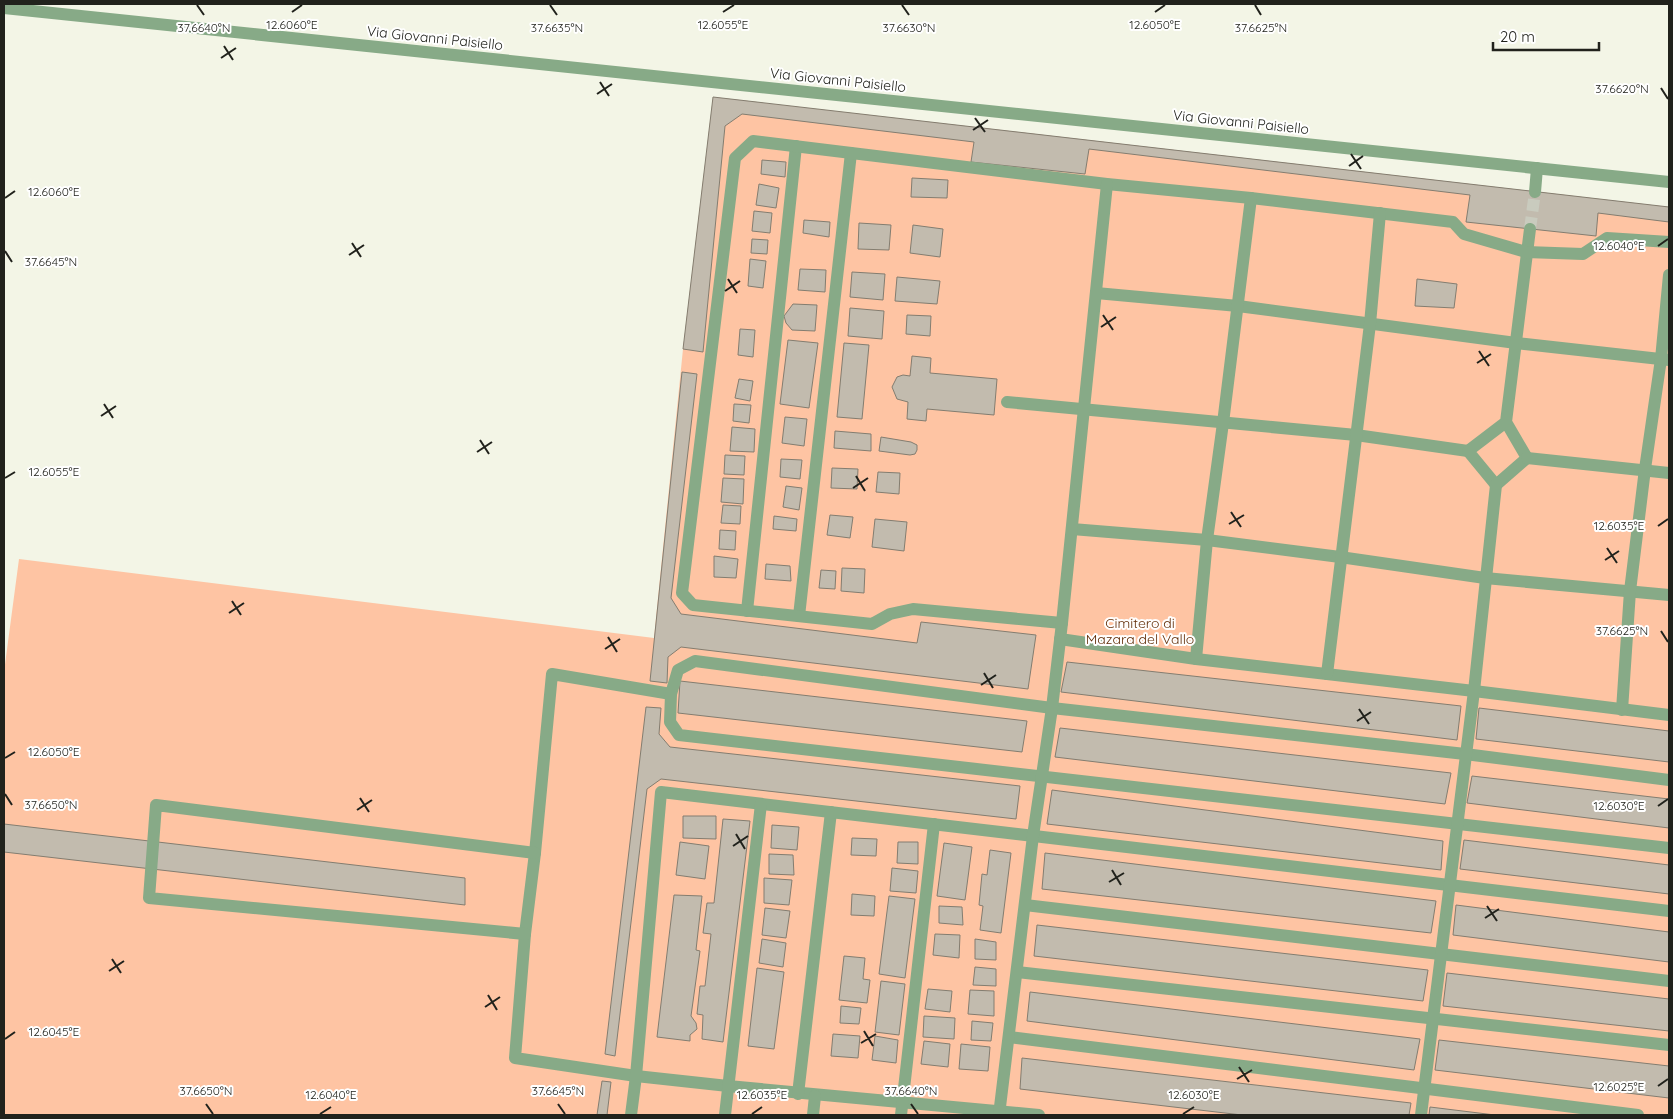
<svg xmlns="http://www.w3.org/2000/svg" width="1673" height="1119" font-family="Quicksand,sans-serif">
  <rect width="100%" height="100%" fill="#f3f5e6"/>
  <!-- green -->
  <path fill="#fec4a3" d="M 713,97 L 1669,207 L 1669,1115 L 4,1115 L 4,672 L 19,559 L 654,638 L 683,349 Z"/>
  <!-- building -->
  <g fill="#c2bbae" stroke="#837d70">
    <path d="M 713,97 L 1669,207 L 1669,222 L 1598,213 L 1596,236 L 1466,222 L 1470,195 L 1089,149 L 1085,174 L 971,162 L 974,142 L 742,114 L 725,126 L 703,352 L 683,349 Z"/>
    <path d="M 762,160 L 786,162 L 785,177 L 761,174 Z"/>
    <path d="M 912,178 L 948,180 L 947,198 L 911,197 Z"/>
    <path d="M 759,184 L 779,188 L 776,208 L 756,205 Z"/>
    <path d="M 754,211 L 772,213 L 770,233 L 752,231 Z"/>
    <path d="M 804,220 L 830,222 L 829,237 L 803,233 Z"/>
    <path d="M 859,223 L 891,225 L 889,250 L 858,249 Z"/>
    <path d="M 913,225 L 943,229 L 940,257 L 910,253 Z"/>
    <path d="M 752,239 L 768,240 L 767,254 L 751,253 Z"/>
    <path d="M 750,259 L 766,261 L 763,288 L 748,286 Z"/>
    <path d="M 800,269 L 826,270 L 825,292 L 798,290 Z"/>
    <path d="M 852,272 L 885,274 L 883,300 L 850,297 Z"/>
    <path d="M 897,277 L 940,281 L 937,304 L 895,301 Z"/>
    <path d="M 1417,279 L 1457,284 L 1454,308 L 1415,306 Z"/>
    <path d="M 793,304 L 817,305 L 815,331 L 792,330 L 786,323 L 784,316 Z"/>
    <path d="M 850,308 L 884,311 L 882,339 L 848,336 Z"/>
    <path d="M 907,315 L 931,316 L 930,336 L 906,334 Z"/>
    <path d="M 740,329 L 755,330 L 753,357 L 738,355 Z"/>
    <path d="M 788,340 L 818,343 L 809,408 L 780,404 Z"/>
    <path d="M 844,343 L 869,345 L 862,419 L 837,417 Z"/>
    <path d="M 912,356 L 931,358 L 930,373 L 997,379 L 994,415 L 927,409 L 926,421 L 907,419 L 908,402 L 897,399 L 892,387 L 897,377 L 903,375 L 910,376 Z"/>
    <path d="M 682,372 L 697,374 L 671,598 L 681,614 L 917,643 L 921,622 L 1036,635 L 1028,689 L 681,647 L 668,657 L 667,683 L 650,681 Z"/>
    <path d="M 739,379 L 753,381 L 750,401 L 735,398 Z"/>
    <path d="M 734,404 L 751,405 L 749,423 L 733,421 Z"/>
    <path d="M 785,417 L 807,419 L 804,446 L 782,443 Z"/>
    <path d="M 732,427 L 755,429 L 754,452 L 730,451 Z"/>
    <path d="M 835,431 L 871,434 L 871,451 L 834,448 Z"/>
    <path d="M 881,437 L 911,442 L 917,445 L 917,450 L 915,454 L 910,455 L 879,451 Z"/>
    <path d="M 725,455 L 745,456 L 744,475 L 724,474 Z"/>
    <path d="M 781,459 L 802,460 L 800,479 L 780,477 Z"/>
    <path d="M 832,468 L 858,469 L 857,489 L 831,488 Z"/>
    <path d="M 878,472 L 900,473 L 899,494 L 876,492 Z"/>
    <path d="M 723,478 L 744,479 L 743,504 L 721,502 Z"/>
    <path d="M 786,486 L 802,488 L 799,510 L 783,507 Z"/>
    <path d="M 723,505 L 741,506 L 740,524 L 721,523 Z"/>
    <path d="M 830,515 L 853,517 L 850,538 L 827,535 Z"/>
    <path d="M 774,516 L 797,519 L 796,531 L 773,529 Z"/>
    <path d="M 875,519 L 907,522 L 904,551 L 872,547 Z"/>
    <path d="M 720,530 L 736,531 L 735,550 L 719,549 Z"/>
    <path d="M 714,556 L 738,559 L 736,578 L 714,577 Z"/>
    <path d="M 766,564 L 790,566 L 791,581 L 765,579 Z"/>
    <path d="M 842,568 L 865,569 L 864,593 L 841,591 Z"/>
    <path d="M 821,570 L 836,571 L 835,589 L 819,588 Z"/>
    <path d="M 1067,662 L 1461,706 L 1457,740 L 1061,692 Z"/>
    <path d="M 680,681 L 1027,721 L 1022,752 L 678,713 Z"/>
    <path d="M 646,707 L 661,708 L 659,734 L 670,747 L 1020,786 L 1016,819 L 661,779 L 647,789 L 615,1056 L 605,1054 Z"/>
    <path d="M 1479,708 L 1669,731 L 1669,762 L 1476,739 Z"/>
    <path d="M 1060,728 L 1451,773 L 1445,804 L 1055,757 Z"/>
    <path d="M 1472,776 L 1669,799 L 1669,828 L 1467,803 Z"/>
    <path d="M 1052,790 L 1443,841 L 1441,870 L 1047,824 Z"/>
    <path d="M 683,816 L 716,816 L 716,839 L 683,838 Z"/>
    <path d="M 723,819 L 750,821 L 723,1042 L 702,1039 L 703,1015 L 697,1014 L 700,986 L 705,986 L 711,934 L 703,933 L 707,903 L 714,903 Z"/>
    <path d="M 4,824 L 465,878 L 465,905 L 4,852 Z"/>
    <path d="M 772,825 L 799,827 L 797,850 L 771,848 Z"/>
    <path d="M 852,838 L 877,839 L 876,856 L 851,855 Z"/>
    <path d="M 1464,840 L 1669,865 L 1669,894 L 1460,869 Z"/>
    <path d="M 680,842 L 709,846 L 705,879 L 676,875 Z"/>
    <path d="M 898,842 L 918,842 L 918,864 L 897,863 Z"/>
    <path d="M 944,843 L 972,847 L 965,900 L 937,896 Z"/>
    <path d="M 990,850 L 1011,853 L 1001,933 L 980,930 L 983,906 L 979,905 L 982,874 L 987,875 Z"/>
    <path d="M 1045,853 L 1436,901 L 1431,933 L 1042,889 Z"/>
    <path d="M 769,854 L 793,855 L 794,875 L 769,874 Z"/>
    <path d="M 892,868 L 918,871 L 916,893 L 890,891 Z"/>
    <path d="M 764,878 L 792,880 L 789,905 L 764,903 Z"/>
    <path d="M 852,894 L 875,896 L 874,916 L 851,915 Z"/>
    <path d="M 674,895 L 702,896 L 696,950 L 700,951 L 691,1016 L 696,1023 L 697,1029 L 690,1035 L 690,1041 L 657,1037 Z"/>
    <path d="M 889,896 L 915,899 L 905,978 L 879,974 Z"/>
    <path d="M 1456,905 L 1669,932 L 1669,962 L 1453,935 Z"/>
    <path d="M 939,906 L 962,907 L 963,925 L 939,923 Z"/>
    <path d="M 765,908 L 790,911 L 786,938 L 762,935 Z"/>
    <path d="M 1037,925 L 1428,970 L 1423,1001 L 1034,956 Z"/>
    <path d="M 935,934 L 960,935 L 959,958 L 933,955 Z"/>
    <path d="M 762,939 L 786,943 L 783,967 L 759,963 Z"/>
    <path d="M 975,939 L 996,942 L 996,960 L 975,959 Z"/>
    <path d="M 844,956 L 865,958 L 863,979 L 870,980 L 867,1003 L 839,1000 Z"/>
    <path d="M 975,967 L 996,969 L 996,986 L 973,985 Z"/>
    <path d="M 757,968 L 784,972 L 774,1049 L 748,1046 Z"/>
    <path d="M 1447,973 L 1669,999 L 1669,1031 L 1443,1006 Z"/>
    <path d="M 881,981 L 905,984 L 899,1035 L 875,1032 Z"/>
    <path d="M 928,989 L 952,991 L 950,1012 L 925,1009 Z"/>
    <path d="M 970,990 L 994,991 L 994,1016 L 968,1014 Z"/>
    <path d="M 1030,992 L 1420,1039 L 1414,1070 L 1027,1021 Z"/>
    <path d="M 841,1006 L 861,1008 L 859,1024 L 840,1023 Z"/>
    <path d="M 924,1016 L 955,1018 L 954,1039 L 923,1037 Z"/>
    <path d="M 972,1021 L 993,1023 L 991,1041 L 971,1040 Z"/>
    <path d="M 833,1034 L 860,1036 L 858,1058 L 831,1056 Z"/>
    <path d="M 875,1036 L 898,1040 L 896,1063 L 872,1060 Z"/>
    <path d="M 1439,1040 L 1669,1066 L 1669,1098 L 1435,1070 Z"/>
    <path d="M 924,1041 L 950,1044 L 948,1067 L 921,1064 Z"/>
    <path d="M 961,1044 L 990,1047 L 988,1071 L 959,1069 Z"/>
    <path d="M 1022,1058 L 1411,1103 L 1409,1115 L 1242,1115 L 1020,1089 Z"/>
    <path d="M 602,1081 L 611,1082 L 607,1115 L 597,1115 Z"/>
    <path d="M 1430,1107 L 1495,1115 L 1429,1115 Z"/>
  </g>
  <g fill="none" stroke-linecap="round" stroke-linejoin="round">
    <!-- minor-tunnel -->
    <path stroke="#c9cbbe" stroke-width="12" stroke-dasharray="12 6" stroke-linecap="butt" d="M 1530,229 L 1535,192"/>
    <!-- minor -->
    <g stroke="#87aa87" stroke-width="12">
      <path d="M 4,8 L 1669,182"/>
      <path d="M 1535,192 L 1537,168"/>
      <path d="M 1096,293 L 1238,306 L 1516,343 L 1669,360"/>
      <path d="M 1007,402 L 1356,435 L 1468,451"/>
      <path d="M 1506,422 L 1468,451 L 1496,485 L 1527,458 L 1506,422 L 1530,229"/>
      <path d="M 1527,458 L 1669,473"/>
      <path d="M 1072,529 L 1207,540 L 1340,557 L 1485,578 L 1669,595"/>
      <path d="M 747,611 L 796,146"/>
      <path d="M 799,616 L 851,153"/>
      <path d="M 1062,623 L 913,609 L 890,614 L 872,624 L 693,605 L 682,593 L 735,158 L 753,141 L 1107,184 L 1251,198 L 1453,222 L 1464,234 L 1526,252 L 1583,254 L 1607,238 L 1669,242"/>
      <path d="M 1060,639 L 1196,659 L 1474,691 L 1669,715"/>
      <path d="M 1196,659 L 1207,540 L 1223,423 L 1251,198"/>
      <path d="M 1327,674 L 1370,324 L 1380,213"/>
      <path d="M 671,694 L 552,674 L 535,853 L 525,934 L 515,1058 L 636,1076 L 728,1086 L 1039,1115"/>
      <path d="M 1622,710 L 1630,591 L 1645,469 L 1661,359 L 1669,275"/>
      <path d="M 1669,780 L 1465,754 L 1052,708 L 695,661 L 678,670 L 671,694 L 670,722 L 679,735 L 1669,848"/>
      <path d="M 1025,905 L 1669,981"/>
      <path d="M 525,934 L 149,898 L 156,805 L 535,853"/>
      <path d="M 1017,972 L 1669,1045"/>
      <path d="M 1009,1037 L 1638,1115"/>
      <path d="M 798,1094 L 831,812"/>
      <path d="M 631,1115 L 636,1076 L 661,792 L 1669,911"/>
      <path d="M 725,1115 L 761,804"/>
      <path d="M 813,1115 L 815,1096"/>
      <path d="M 901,1115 L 934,824"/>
      <path d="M 999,1115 L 1033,836 L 1052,708 L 1062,623 L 1107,184"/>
      <path d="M 1421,1115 L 1474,691 L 1496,485"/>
    </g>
  </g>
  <!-- ticks -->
  <path fill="none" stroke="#21221c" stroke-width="2" d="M 197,5 L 204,15M 550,5 L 557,15M 902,5 L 909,15M 1255,5 L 1261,15M 292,12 L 302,5M 723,12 L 734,5M 1155,12 L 1165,5M 224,46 L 233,60M 221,58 L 236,48M 600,82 L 609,96M 1661,88 L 1668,99M 597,94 L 612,84M 975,118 L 985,132M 973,130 L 988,120M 1351,154 L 1361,169M 1349,166 L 1363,156M 5,198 L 15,191M 352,243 L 361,257M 1658,246 L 1668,239M 5,251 L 12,262M 349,255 L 364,245M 728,279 L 737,293M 725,291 L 740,281M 1103,315 L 1113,330M 1101,327 L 1116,317M 1479,351 L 1489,366M 1477,363 L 1491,354M 104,404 L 113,418M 101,416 L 116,406M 480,440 L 489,454M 477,452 L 492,442M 856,476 L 865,491M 5,478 L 15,472M 853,488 L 868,478M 1231,512 L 1241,527M 1229,524 L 1244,515M 1658,526 L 1668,519M 1607,548 L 1617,563M 1605,560 L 1619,551M 232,601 L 241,615M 229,613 L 244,603M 1661,631 L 1668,642M 608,637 L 617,652M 605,649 L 620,639M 984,673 L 993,688M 981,685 L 996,675M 1359,709 L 1369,724M 1357,721 L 1371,712M 5,758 L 15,752M 5,794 L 12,805M 360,798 L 369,812M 1658,806 L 1668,799M 357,810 L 372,800M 736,834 L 745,849M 733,846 L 748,836M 1112,870 L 1121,885M 1109,882 L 1124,873M 1487,906 L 1497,921M 1485,918 L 1499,909M 112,959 L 121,973M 109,971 L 124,961M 488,995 L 497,1010M 485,1007 L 500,997M 864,1031 L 873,1046M 5,1039 L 15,1032M 861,1043 L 876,1034M 1239,1067 L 1249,1082M 1237,1079 L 1252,1070M 1658,1086 L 1668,1079M 206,1104 L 213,1114M 558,1104 L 565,1114M 911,1104 L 918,1114M 320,1114 L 331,1107M 752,1114 L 762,1107M 1183,1114 L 1194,1107"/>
  <g text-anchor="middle" stroke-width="4" stroke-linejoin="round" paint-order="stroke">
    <!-- street labels -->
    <g font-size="14" fill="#21221c" stroke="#fff">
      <text transform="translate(435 38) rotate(6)" y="5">Via Giovanni Paisiello</text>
      <text transform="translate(838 80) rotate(6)" y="5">Via Giovanni Paisiello</text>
      <text transform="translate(1241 122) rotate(6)" y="5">Via Giovanni Paisiello</text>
    </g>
    <!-- park labels -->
    <g font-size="14" fill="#622e08" stroke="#fff">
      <text x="1140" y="628">Cimitero di<tspan x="1140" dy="16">Mazara del Vallo</tspan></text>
    </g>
  </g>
  <g font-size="12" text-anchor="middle" fill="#21221c" stroke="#fff" stroke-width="4" stroke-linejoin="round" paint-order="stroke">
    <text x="292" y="29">12.6060°E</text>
    <text x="723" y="29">12.6055°E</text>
    <text x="1155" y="29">12.6050°E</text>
    <text x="909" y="32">37.6630°N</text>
    <text x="204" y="32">37.6640°N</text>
    <text x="557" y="32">37.6635°N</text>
    <text x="1261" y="32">37.6625°N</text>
    <text x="1622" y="93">37.6620°N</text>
    <text x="54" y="196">12.6060°E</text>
    <text x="1619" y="250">12.6040°E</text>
    <text x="51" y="266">37.6645°N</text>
    <text x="54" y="476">12.6055°E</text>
    <text x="1619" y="530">12.6035°E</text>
    <text x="1622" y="635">37.6625°N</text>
    <text x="54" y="756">12.6050°E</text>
    <text x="51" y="809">37.6650°N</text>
    <text x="1619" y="810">12.6030°E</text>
    <text x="54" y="1036">12.6045°E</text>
    <text x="1619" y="1091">12.6025°E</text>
    <text x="206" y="1095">37.6650°N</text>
    <text x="558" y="1095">37.6645°N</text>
    <text x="911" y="1095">37.6640°N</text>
    <text x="331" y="1099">12.6040°E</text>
    <text x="762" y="1099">12.6035°E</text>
    <text x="1194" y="1099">12.6030°E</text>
  </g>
  <!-- border -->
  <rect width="1673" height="1119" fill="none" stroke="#21221c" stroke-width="10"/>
  <!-- scale -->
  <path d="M1493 42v8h106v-8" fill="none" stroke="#21221c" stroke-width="2.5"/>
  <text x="1500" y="42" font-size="15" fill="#21221c" stroke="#ffffff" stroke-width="4" paint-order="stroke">20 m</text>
</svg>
